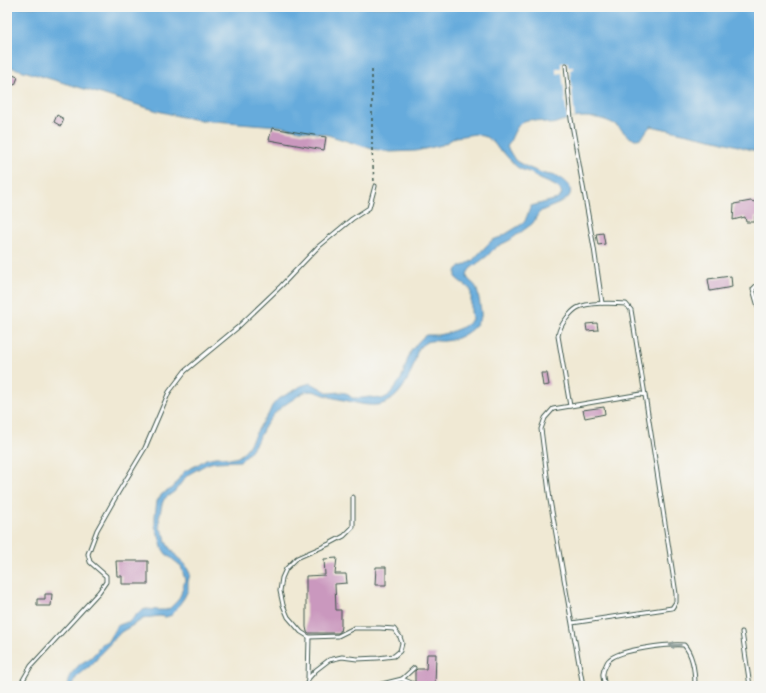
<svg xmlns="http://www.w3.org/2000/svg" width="766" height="693" font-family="Sriracha,sans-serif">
  <rect width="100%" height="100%" fill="#f6f6f2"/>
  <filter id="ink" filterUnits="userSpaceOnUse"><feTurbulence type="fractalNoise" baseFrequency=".025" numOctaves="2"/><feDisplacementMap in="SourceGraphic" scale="8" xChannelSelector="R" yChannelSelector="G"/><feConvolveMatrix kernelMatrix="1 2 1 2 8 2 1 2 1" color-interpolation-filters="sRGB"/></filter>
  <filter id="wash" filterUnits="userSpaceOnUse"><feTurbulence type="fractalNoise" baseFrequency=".012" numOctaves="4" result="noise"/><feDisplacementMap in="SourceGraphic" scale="16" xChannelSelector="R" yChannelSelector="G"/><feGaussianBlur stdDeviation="0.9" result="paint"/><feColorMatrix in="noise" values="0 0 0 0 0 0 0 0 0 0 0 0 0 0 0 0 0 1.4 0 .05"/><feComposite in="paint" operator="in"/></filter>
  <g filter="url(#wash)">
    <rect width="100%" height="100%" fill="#f0e9d4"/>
    <!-- water -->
    <path fill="#66abdc" stroke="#427488" d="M 7,7 L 759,7 L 759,152 L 720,141 L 651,126 C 645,130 644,140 635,139 C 626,138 623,129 616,125 C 613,123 608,121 605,120 C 593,116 577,116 565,120 C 560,121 555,124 550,124 C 541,122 530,116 521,123 C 514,129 512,139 507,147 C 510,151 512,156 515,160 C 519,164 538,172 545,174 C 549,175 553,175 557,176 C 561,178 569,183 570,188 C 575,202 548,206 540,212 C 536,215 536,220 532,224 C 525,229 517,235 510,240 C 505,243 498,245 494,249 C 491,251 489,255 486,257 C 481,261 476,264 471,268 C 469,270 467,273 467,276 C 468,281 474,283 476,287 C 478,291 482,313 481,317 C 476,329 459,340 445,341 C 436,342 431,338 422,345 C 416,350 416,357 414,364 C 409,378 402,393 389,401 C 374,410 355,402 339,399 C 335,398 332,398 328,396 C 320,394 313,389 305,392 C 301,393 298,396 295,398 C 279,408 272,414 263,430 C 257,442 251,453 240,461 L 214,462 L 207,464 L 189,474 L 184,479 L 175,491 L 164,499 L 162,504 L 159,518 L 160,528 L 165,536 L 166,542 L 169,547 L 177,557 L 185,564 L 190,574 L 188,582 L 188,590 L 184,598 L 172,615 L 166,617 L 159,616 L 145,618 L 121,632 L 100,654 L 96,660 L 89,667 L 80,674 L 75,679 L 73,686 L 68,686 L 70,675 L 80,664 L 90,658 L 97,651 L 101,644 L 108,641 L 116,627 L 119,625 L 130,621 L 137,614 L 143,610 L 146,609 L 159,610 L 166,610 L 170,608 L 178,600 L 181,594 L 185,580 L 181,566 L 166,554 L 162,548 L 160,539 L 155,526 L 155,516 L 157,501 L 162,494 L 173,488 L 181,475 L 185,471 L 197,465 L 206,459 L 215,457 L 224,457 L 230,459 L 238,457 L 242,454 L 248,447 L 260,426 L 268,415 L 272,406 L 278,399 L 295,390 L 301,386 L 307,384 L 311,383 L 329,393 L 340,392 L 346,393 L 352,398 L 362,398 L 370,397 L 382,399 L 388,396 L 400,381 L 403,374 L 407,361 L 411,351 L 418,342 L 422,338 L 426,335 L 438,335 L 448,333 L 463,327 L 470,322 L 472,319 L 471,312 L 471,290 C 466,285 460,282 456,278 L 456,272 L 457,269 L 472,261 L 490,242 L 495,239 L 501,237 L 522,224 L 525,221 L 530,208 L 531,206 L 558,199 C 570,189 548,183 542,180 C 538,178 535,176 531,173 C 527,171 521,170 517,167 C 512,163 507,156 502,151 L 499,150 L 494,143 L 486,137 L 475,134 L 456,137 L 442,145 L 416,151 L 390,152 L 372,149 L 328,135 L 278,126 L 201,120 L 186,118 L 158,111 L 7,66 Z"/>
    <!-- pier -->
    <path fill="#f0e9d4" d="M 568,62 L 568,67 L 573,67 L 573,69 L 570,70 L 575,118 L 567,119 L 562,73 L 556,74 L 556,68 L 561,68 L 561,63 Z"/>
    <g id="blocks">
      <!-- building -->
      <g fill="#ca98be">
        <path d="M 7,74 L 10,75 L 10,74 L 18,77 L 15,85 L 7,82 Z"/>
        <path d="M 57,115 L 64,119 L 61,126 L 54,122 Z"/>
        <path d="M 272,128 L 326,137 L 324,150 L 269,140 Z"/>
        <path d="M 751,201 L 759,203 L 759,218 L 755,216 L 755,222 L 746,222 L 745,217 L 733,220 L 734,204 Z"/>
        <path d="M 603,233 L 605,244 L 598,245 L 596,234 Z"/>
        <path d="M 731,276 L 732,287 L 710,291 L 708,279 Z"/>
        <path d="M 597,323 L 598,330 L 587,331 L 586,324 Z"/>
        <path d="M 541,373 L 547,373 L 549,385 L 543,386 Z"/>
        <path d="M 604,407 L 605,414 L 585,418 L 583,410 Z"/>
        <path d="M 337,558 L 335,574 L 346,574 L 347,583 L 335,584 L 336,610 L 341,610 L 341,626 L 340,632 L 338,633 L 309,633 L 307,632 L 306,627 L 306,576 L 325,575 L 324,559 Z"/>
        <path d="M 116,561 L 148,561 L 148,584 L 122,584 L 122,576 L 117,576 Z"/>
        <path d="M 376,567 L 386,567 L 386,585 L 375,585 Z"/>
        <path d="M 45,594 L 52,594 L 51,606 L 37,606 L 37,599 L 45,599 Z"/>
        <path d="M 427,654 L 436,654 L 435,686 L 416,686 L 417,684 L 415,681 L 415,671 L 417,669 L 426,669 Z"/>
      </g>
    </g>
  </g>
  <g filter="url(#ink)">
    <use href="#blocks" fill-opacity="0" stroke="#3e574c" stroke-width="1"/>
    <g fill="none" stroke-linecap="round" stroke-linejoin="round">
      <defs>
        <g id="service">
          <path d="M 566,65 L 571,119 L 594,248 L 602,303"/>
          <path d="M 759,283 L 753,289 L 759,310"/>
          <path d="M 570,406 L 558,336 C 559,329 562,324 566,319 C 569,315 572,311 577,308 C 587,302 614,303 626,304 L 631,310 L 645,395"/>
          <path d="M 572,623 L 672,608 L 676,602 L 676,594 L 645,395 L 641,394 L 635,395 L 553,409 L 545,418 L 541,429 L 550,500 L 583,686"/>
          <path d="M 742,632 L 750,686"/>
          <path d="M 308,679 L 309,637"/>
          <path d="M 402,679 L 414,668"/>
          <path d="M 22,686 L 23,680 L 31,666 L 99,592 L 106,582 L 106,576 L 90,562 L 88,554 L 97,530 L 118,493 L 145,448 L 169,392 L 185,371 L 237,328 L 281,286 L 318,247 L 352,219 L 369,208 L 375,186"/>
          <path d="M 307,686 L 308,679 L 316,670 L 329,660 L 342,657 L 357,659 L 378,658 L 394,656 L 400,651 L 402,643 L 400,637 L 394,629 L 380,628 L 354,628 L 338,636 L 309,637 L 301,632 L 288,617 L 283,605 L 280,591 L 282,578 L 286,569 L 297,558 L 329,544 L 344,536 L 353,527 L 353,497"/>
          <path d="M 374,686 L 402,679 L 414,684"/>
          <path d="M 605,686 C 603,677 601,674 606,665 C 606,665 608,660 609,660 C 620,649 669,644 684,645 C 693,655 695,672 695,686"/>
        </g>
      </defs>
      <!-- service casing -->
      <use href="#service" stroke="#3e574c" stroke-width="5"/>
      <!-- path -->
      <path stroke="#3e574c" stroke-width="1.5" stroke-dasharray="3 3" stroke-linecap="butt" d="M 372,70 L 372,149 L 374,182"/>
      <!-- service -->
      <use href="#service" stroke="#fff" stroke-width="3"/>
    </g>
    <!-- one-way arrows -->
    <defs><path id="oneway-shaft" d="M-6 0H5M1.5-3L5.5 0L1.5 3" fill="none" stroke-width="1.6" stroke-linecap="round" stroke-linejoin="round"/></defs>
    <use stroke="#8f9e9a" href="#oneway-shaft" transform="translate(675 645) rotate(179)"/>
  </g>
  <!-- margin -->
  <rect width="766" height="693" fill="none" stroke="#f6f6f2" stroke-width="24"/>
</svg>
